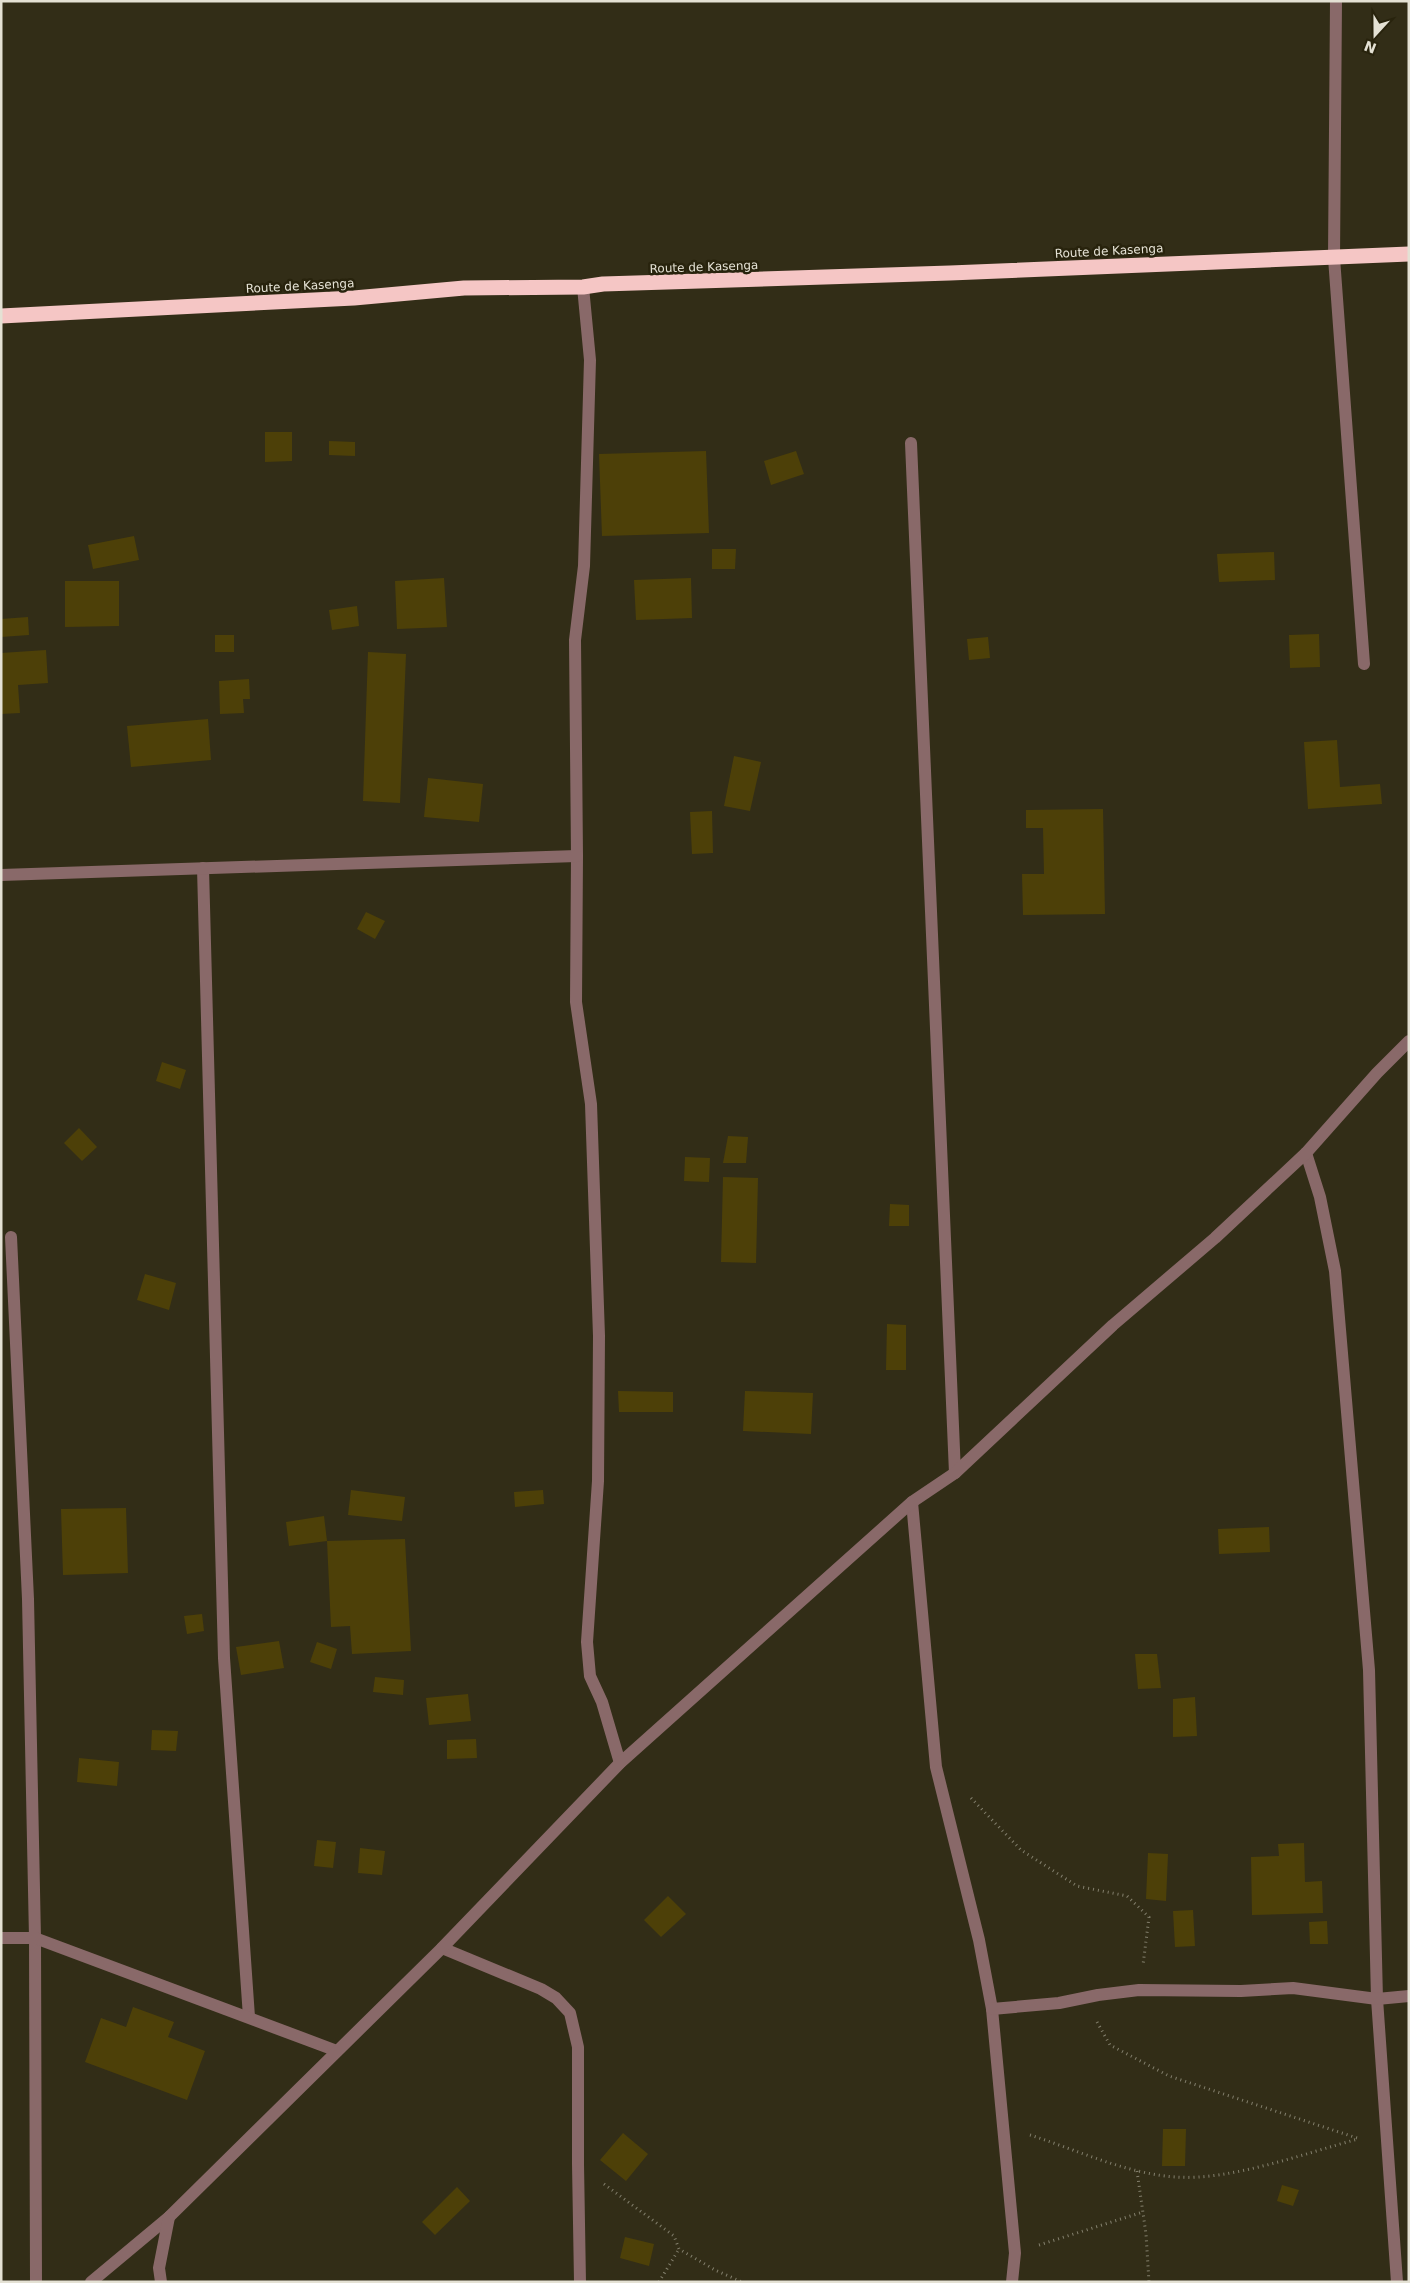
<svg xmlns="http://www.w3.org/2000/svg" width="1410" height="2283" font-family="'DejaVu Sans',sans-serif">
  <rect width="100%" height="100%" fill="#322d17"/>
  <!-- building -->
  <g fill="#4d4008">
    <path d="M 265,432 L 292,432 L 292,461 L 265,462 Z"/>
    <path d="M 329,441 L 355,442 L 355,456 L 329,455 Z"/>
    <path d="M 706,451 L 709,533 L 602,536 L 599,454 Z"/>
    <path d="M 796,451 L 804,474 L 771,485 L 764,461 Z"/>
    <path d="M 134,536 L 139,560 L 93,569 L 88,545 Z"/>
    <path d="M 712,549 L 736,549 L 735,569 L 712,569 Z"/>
    <path d="M 1274,552 L 1275,580 L 1219,582 L 1217,554 Z"/>
    <path d="M 444,578 L 447,627 L 397,629 L 395,581 Z"/>
    <path d="M 691,578 L 692,618 L 636,620 L 634,580 Z"/>
    <path d="M 65,581 L 119,581 L 119,626 L 65,627 Z"/>
    <path d="M 357,606 L 359,626 L 332,630 L 329,610 Z"/>
    <path d="M 28,617 L 29,635 L 1,637 L 1,619 Z"/>
    <path d="M 1319,634 L 1320,667 L 1290,668 L 1289,635 Z"/>
    <rect x="215" y="635" width="19" height="17"/>
    <path d="M 988,637 L 990,658 L 969,660 L 967,639 Z"/>
    <path d="M 46,650 L 48,683 L 18,685 L 20,713 L 1,714 L 1,653 Z"/>
    <path d="M 368,652 L 406,654 L 400,803 L 363,801 Z"/>
    <path d="M 249,679 L 250,699 L 243,699 L 244,713 L 220,714 L 219,681 Z"/>
    <path d="M 208,719 L 211,760 L 131,767 L 127,726 Z"/>
    <path d="M 1337,740 L 1340,787 L 1380,784 L 1382,804 L 1308,809 L 1304,742 Z"/>
    <path d="M 734,756 L 761,762 L 750,811 L 724,806 Z"/>
    <path d="M 428,778 L 483,784 L 479,822 L 424,817 Z"/>
    <path d="M 1103,809 L 1105,914 L 1023,915 L 1022,874 L 1044,874 L 1043,828 L 1026,828 L 1026,810 Z"/>
    <path d="M 712,811 L 713,853 L 692,854 L 690,812 Z"/>
    <path d="M 366,912 L 385,921 L 375,939 L 357,929 Z"/>
    <path d="M 162,1062 L 186,1070 L 180,1089 L 156,1081 Z"/>
    <path d="M 79,1128 L 97,1147 L 82,1161 L 64,1143 Z"/>
    <path d="M 728,1136 L 748,1137 L 746,1163 L 723,1163 Z"/>
    <path d="M 685,1157 L 710,1158 L 709,1182 L 684,1181 Z"/>
    <path d="M 723,1177 L 758,1178 L 756,1263 L 721,1262 Z"/>
    <path d="M 890,1204 L 909,1205 L 909,1226 L 889,1226 Z"/>
    <path d="M 145,1274 L 176,1283 L 169,1310 L 137,1300 Z"/>
    <path d="M 887,1324 L 906,1325 L 906,1370 L 886,1370 Z"/>
    <path d="M 618,1391 L 673,1392 L 673,1412 L 619,1412 Z"/>
    <path d="M 745,1391 L 813,1393 L 811,1434 L 743,1431 Z"/>
    <path d="M 351,1490 L 405,1497 L 402,1521 L 348,1515 Z"/>
    <path d="M 543,1490 L 544,1504 L 515,1507 L 514,1492 Z"/>
    <path d="M 126,1508 L 128,1573 L 63,1575 L 61,1509 Z"/>
    <path d="M 324,1516 L 327,1541 L 289,1546 L 286,1522 Z"/>
    <path d="M 1269,1527 L 1270,1552 L 1219,1554 L 1218,1529 Z"/>
    <path d="M 405,1539 L 411,1651 L 352,1654 L 350,1626 L 331,1627 L 327,1541 Z"/>
    <path d="M 202,1614 L 204,1631 L 187,1634 L 184,1616 Z"/>
    <path d="M 279,1641 L 284,1668 L 241,1675 L 236,1647 Z"/>
    <path d="M 317,1642 L 337,1649 L 331,1669 L 310,1662 Z"/>
    <path d="M 1135,1654 L 1157,1654 L 1161,1688 L 1138,1689 Z"/>
    <path d="M 375,1677 L 404,1680 L 403,1695 L 373,1692 Z"/>
    <path d="M 468,1694 L 471,1721 L 429,1725 L 426,1698 Z"/>
    <path d="M 1195,1697 L 1197,1736 L 1173,1737 L 1173,1699 Z"/>
    <path d="M 152,1730 L 178,1731 L 176,1751 L 151,1750 Z"/>
    <path d="M 476,1739 L 477,1758 L 447,1759 L 447,1740 Z"/>
    <path d="M 79,1758 L 119,1762 L 117,1786 L 77,1782 Z"/>
    <path d="M 317,1840 L 336,1842 L 333,1868 L 314,1866 Z"/>
    <path d="M 1304,1843 L 1305,1882 L 1322,1881 L 1323,1913 L 1252,1915 L 1251,1857 L 1279,1856 L 1278,1844 Z"/>
    <path d="M 360,1848 L 385,1851 L 382,1875 L 358,1873 Z"/>
    <path d="M 1148,1853 L 1168,1854 L 1166,1901 L 1146,1899 Z"/>
    <path d="M 668,1896 L 686,1914 L 661,1937 L 644,1920 Z"/>
    <path d="M 1193,1910 L 1195,1946 L 1175,1947 L 1173,1911 Z"/>
    <path d="M 1327,1921 L 1328,1944 L 1310,1944 L 1309,1922 Z"/>
    <path d="M 133,2007 L 174,2022 L 168,2037 L 205,2051 L 187,2100 L 85,2062 L 101,2018 L 126,2027 Z"/>
    <path d="M 1163,2129 L 1186,2129 L 1185,2166 L 1162,2166 Z"/>
    <path d="M 623,2133 L 648,2154 L 626,2181 L 600,2160 Z"/>
    <path d="M 1282,2185 L 1299,2190 L 1293,2206 L 1277,2201 Z"/>
    <path d="M 457,2187 L 470,2201 L 435,2235 L 422,2222 Z"/>
    <path d="M 625,2237 L 654,2244 L 649,2266 L 620,2258 Z"/>
  </g>
  <g fill="none" stroke-linecap="round" stroke-linejoin="round">
    <!-- path -->
    <g stroke="#84806e" stroke-width="3" stroke-dasharray="1 4" stroke-linecap="butt">
      <path d="M 971,1798 L 1021,1850 L 1077,1886 L 1127,1896 L 1149,1917 L 1143,1965"/>
      <path d="M 1097,2022 L 1110,2045 L 1169,2076 L 1357,2138"/>
      <path d="M 1030,2135 C 1077,2150 1127,2174 1176,2177 C 1230,2181 1306,2153 1358,2139"/>
      <path d="M 1137,2171 L 1146,2234 L 1149,2282"/>
      <path d="M 604,2184 L 674,2236 L 679,2249 L 715,2270 L 742,2282"/>
      <path d="M 1039,2245 L 1143,2212"/>
      <path d="M 659,2282 L 679,2249"/>
    </g>
    <!-- minor -->
    <g stroke="#896969" stroke-width="12">
      <path d="M 1336,1 L 1334,258 L 1364,664"/>
      <path d="M 583,287 L 590,360 L 584,566 L 575,640 L 577,856 L 576,1002 L 591,1104 L 599,1336 L 598,1481 L 587,1642 L 590,1676 L 602,1702 L 620,1763"/>
      <path d="M 911,443 L 955,1473"/>
      <path d="M 203,868 L 224,1658 L 249,2017"/>
      <path d="M 1,875 L 577,856"/>
      <path d="M 1306,1153 L 1320,1197 L 1335,1271 L 1369,1670 L 1377,1999 L 1397,2282"/>
      <path d="M 11,1237 L 28,1599 L 35,1938 L 36,2282"/>
      <path d="M 912,1502 L 936,1767 L 979,1940 L 992,2009 L 1015,2253 L 1012,2282"/>
      <path d="M 1,1938 L 35,1938 L 337,2051"/>
      <path d="M 442,1948 L 541,1989 L 556,1998 L 570,2013 L 578,2047 L 578,2164 L 580,2282"/>
      <path d="M 992,2009 L 1059,2003 L 1098,1995 L 1139,1990 L 1241,1991 L 1293,1988 L 1377,1999 L 1409,1996"/>
      <path d="M 91,2282 L 169,2217 L 442,1948 L 620,1763 L 912,1502 L 955,1473 L 1113,1325 L 1215,1238 L 1306,1153 L 1377,1073 L 1409,1041"/>
      <path d="M 161,2282 L 159,2268 L 169,2217"/>
    </g>
    <!-- highway -->
    <path stroke="#f5c6c5" stroke-width="15" d="M 1,316 L 354,298 L 464,288 L 583,287 L 603,284 L 950,273 L 1409,254"/>
  </g>
  <g text-anchor="middle" stroke-width="5" stroke-linejoin="round" paint-order="stroke">
    <!-- street labels -->
    <g font-size="12" fill="#e4e1d4" stroke="#28230d">
      <text transform="translate(1109 251) rotate(-3)" y="4">Route de Kasenga</text>
      <text transform="translate(704 267) rotate(-2)" y="4">Route de Kasenga</text>
      <text transform="translate(300 286) rotate(-3)" y="4">Route de Kasenga</text>
    </g>
  </g>
  <!-- border -->
  <rect width="1410" height="2283" fill="none" stroke="#e4e1d4" stroke-width="5"/>
  <!-- north arrow -->
  <g transform="translate(1375 35) rotate(201)" stroke="#28230d" stroke-width="4" paint-order="stroke">
  <path d="M0-4L9 19L0 12L-9 19Z" fill="#e4e1d4"/>
  <text y="-8" font-size="14" font-weight="bold" text-anchor="middle" fill="#e4e1d4">N</text>
  </g>
</svg>
